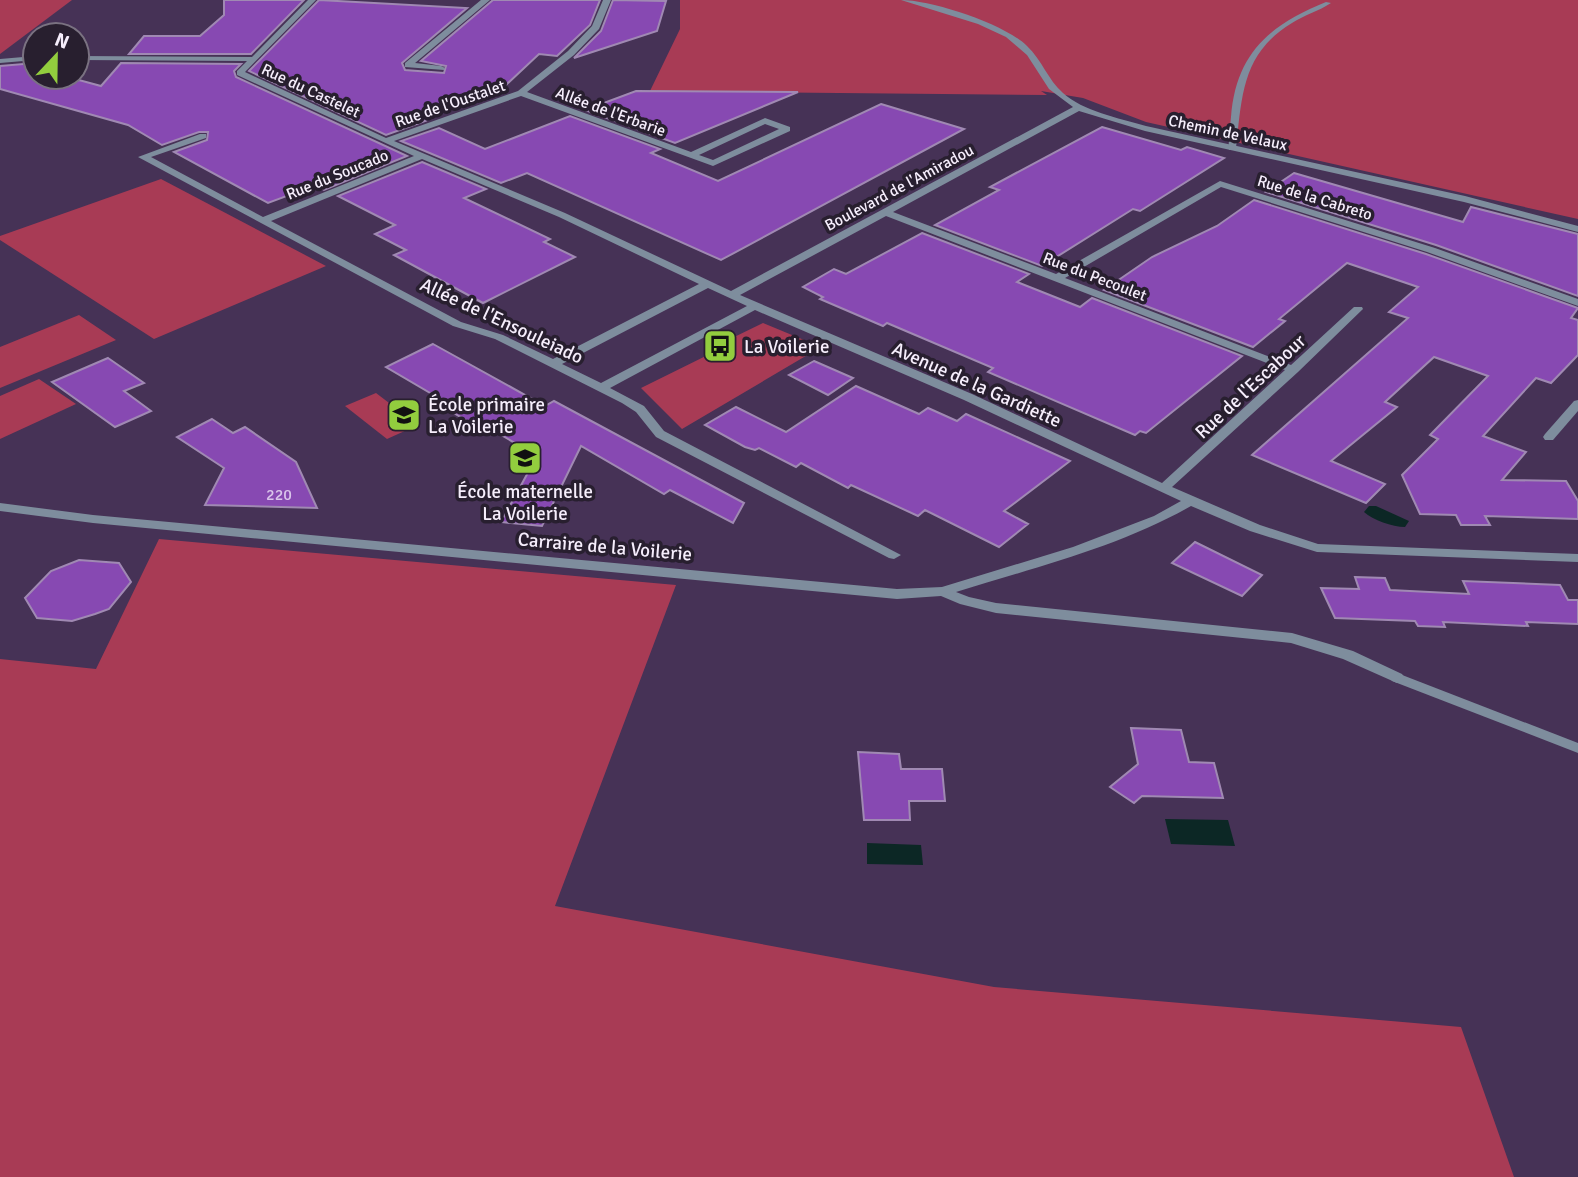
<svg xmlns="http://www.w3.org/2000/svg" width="1578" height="1177" font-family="Signika,sans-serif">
  <rect width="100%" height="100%" fill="#463256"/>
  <!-- green -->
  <g fill="#a83b55">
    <path d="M 0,0 L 72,0 L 0,54 Z"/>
    <path d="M 680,0 L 1578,0 L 1578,219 L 1146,122 L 1083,98 L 1041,91 L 1047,95 L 650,91 L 680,29 Z"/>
    <path d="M 161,179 L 326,266 L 154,339 L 0,240 L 0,236 Z"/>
    <path d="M 79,315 L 116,340 L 0,388 L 0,347 Z"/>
    <path d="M 763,323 L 821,347 L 682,429 L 641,388 L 728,345 L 724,342 Z"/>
    <path d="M 39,379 L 76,404 L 0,439 L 0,396 Z"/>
    <path d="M 376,393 L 418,425 L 387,439 L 345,406 Z"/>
    <path d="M 159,539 L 676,585 L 555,906 L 994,987 L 1461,1027 L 1514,1177 L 0,1177 L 0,659 L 96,669 Z"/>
  </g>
  <!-- water -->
  <g fill="#0c2725">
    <path d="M 1369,506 L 1376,506 L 1409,521 L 1405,527 C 1392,527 1373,520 1364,512 Z"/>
    <path d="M 1165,819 L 1228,820 L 1235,846 L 1171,844 Z"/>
    <path d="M 867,843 L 921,845 L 923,865 L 867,864 Z"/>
  </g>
  <!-- building -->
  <g fill="#8749b2" stroke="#a089b3" stroke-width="2">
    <path d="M 224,0 L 304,0 L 251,54 L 129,54 L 144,36 L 200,36 L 224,15 Z"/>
    <path d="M 319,0 L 467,8 L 402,63 L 405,70 L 444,73 L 446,66 L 421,61 L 493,0 L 600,0 L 590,25 L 557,56 L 539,54 L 506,85 L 418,117 L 425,121 L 386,135 L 249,71 Z"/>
    <path d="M 613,0 L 666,1 L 657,31 L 574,58 L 601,31 Z"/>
    <path d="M 35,63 L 35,77 L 71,83 L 79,80 L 101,86 L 121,63 L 241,64 L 234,71 L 236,77 L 407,156 L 324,190 L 316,185 L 268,203 L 174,152 L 207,140 L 208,132 L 199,132 L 162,145 L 128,125 L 0,89 L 0,66 Z"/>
    <path d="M 636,91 L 798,92 L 675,143 L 585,110 Z"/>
    <path d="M 881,104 L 964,129 L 721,260 L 527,173 L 501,183 L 401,141 L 439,128 L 485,149 L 570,116 L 660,149 L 651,153 L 718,181 Z"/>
    <path d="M 1102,127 L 1181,150 L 1187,147 L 1224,158 L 1140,211 L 1133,209 L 1042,266 L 935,225 L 999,190 L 990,187 Z"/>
    <path d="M 422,162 L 486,189 L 464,198 L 550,239 L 544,242 L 575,257 L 483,303 L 394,255 L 406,250 L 375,234 L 395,225 L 338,196 Z"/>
    <path d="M 1294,173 L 1463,222 L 1471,207 L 1578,234 L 1578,296 L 1436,245 L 1266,192 Z"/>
    <path d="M 1254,200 L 1426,254 L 1578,308 L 1571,318 L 1578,320 L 1578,355 L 1551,383 L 1536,378 L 1483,436 L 1526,452 L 1502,480 L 1566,481 L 1578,501 L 1578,519 L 1485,516 L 1490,525 L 1461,525 L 1456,515 L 1420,514 L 1402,475 L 1438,439 L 1430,435 L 1488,376 L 1434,357 L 1385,402 L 1397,407 L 1331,461 L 1385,484 L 1366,503 L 1252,455 L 1408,318 L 1389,312 L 1418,287 L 1347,263 L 1279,319 L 1285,321 L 1253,347 L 1104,290 L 1152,257 L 1217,226 Z"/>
    <path d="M 922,233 L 1029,274 L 1017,282 L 1080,307 L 1092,298 L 1242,356 L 1146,433 L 1140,431 L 1135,435 L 988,372 L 993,368 L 887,323 L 883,326 L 820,299 L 823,297 L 803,287 L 834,269 L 846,274 Z"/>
    <path d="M 433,344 L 545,406 L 554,401 L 744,503 L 733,523 L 670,490 L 664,494 L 581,446 L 542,526 L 501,522 L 537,456 L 496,432 L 491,435 L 437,403 L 442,400 L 386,367 Z"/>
    <path d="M 108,358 L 144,383 L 124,391 L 151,411 L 115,427 L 52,382 Z"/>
    <path d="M 814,361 L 853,378 L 828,395 L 789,375 Z"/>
    <path d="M 856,386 L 919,414 L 928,408 L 957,421 L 966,414 L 1070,461 L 1004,511 L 1028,524 L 999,547 L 925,510 L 918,516 L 851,485 L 848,488 L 801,463 L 796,467 L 759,448 L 755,450 L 745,447 L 705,425 L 736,407 L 786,432 Z"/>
    <path d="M 212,419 L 233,433 L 245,427 L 296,462 L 317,508 L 205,505 L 224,468 L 177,437 Z"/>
    <path d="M 1195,542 L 1262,575 L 1242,596 L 1172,563 Z"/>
    <path d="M 79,560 L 119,563 L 131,582 L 109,609 L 95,614 L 72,621 L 37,618 L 25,598 L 51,571 Z"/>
    <path d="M 1355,577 L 1385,578 L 1390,590 L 1469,594 L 1463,581 L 1560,585 L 1568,600 L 1578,600 L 1578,624 L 1526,622 L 1528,626 L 1443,622 L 1445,627 L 1418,626 L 1415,621 L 1335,618 L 1321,588 L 1359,589 Z"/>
    <path d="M 1131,728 L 1181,730 L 1189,762 L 1214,763 L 1223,798 L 1142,796 L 1134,803 L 1110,787 L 1138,764 Z"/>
    <path d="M 858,752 L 899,754 L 901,769 L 942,769 L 945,801 L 909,801 L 910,820 L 864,820 Z"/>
  </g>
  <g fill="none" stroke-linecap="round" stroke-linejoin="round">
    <!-- lane -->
    <g fill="#7e8d9d" fill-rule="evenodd">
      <path d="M 1326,2 L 1331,3 C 1319,11 1304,15 1292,23 C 1242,53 1242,96 1236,148 L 1229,150 C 1228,140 1230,128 1231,117 C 1236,54 1269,25 1326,2 Z"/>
      <path d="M 1397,673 L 1578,743 L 1578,753 L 1392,681 L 1390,678 L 1392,675 Z"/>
    </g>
    <!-- street -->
    <g fill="#7e8d9d" fill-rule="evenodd">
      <path d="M 308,0 L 316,0 L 245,72 L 386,138 L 518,91 L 568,51 L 592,26 L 603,0 L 611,0 L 599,29 L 574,55 L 527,92 L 691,152 L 765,118 L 790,127 L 790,131 L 713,166 L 521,96 L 394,141 L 565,213 L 731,291 L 1073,107 L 1049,89 L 1027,55 L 1006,37 L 978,24 L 901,0 C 932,0 1005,24 1027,46 C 1042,60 1048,80 1063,93 C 1083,111 1118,118 1146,126 L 1465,196 L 1578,226 L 1578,232 L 1464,202 L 1145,131 L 1079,111 L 893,212 L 1056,274 L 1220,181 L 1435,248 L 1578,299 L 1578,306 L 1427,252 L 1221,187 L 1065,278 L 1291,365 L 1354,307 L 1362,307 L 1363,309 L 1298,372 L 1172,487 L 1260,525 L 1318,544 L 1578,554 L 1578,562 L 1317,552 L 1250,531 L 1191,506 C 1119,547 1036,567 956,592 L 969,597 L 996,603 L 1292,633 L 1353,651 L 1402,674 L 1405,678 L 1402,682 L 1397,683 L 1343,659 L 1291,643 L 996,613 L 960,604 L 941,596 L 897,599 L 93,523 L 0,511 L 0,503 L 93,515 L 897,589 L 942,587 L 1073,547 L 1154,516 L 1181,501 L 964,400 L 755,310 L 610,388 L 644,406 L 664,431 L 901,555 L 894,559 L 889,558 L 656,437 L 636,412 L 622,403 L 495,339 L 453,326 L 138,157 L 200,134 L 206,134 L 206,138 L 151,157 L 263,217 L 414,156 L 237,75 L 237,71 L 247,61 L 77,60 L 77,56 L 252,57 ZM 765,124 L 779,129 L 713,160 L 699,155 ZM 422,159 L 559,217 L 699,284 L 553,359 L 503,335 L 461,322 L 271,221 ZM 886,216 L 1285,370 L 1162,483 L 972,394 L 740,295 ZM 708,288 L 747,306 L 601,383 L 562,364 Z"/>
      <path d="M 481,0 L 490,0 L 415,63 L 441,66 L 445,68 L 444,70 L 405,67 L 405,63 Z"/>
      <path d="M 35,56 L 35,60 L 0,63 L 0,59 Z"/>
      <path d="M 1578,400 L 1578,411 L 1553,440 L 1545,440 L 1543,437 L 1545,434 L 1574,401 Z"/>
    </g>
  </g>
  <!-- icons -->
  <defs>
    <symbol id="bus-square" viewBox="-11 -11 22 22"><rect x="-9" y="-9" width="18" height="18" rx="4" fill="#92cd3e" stroke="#281f2f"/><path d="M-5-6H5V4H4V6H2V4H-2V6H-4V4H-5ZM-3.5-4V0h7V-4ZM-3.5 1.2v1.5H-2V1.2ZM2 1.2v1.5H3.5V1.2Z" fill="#111"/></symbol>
    <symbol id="school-square" viewBox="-11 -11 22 22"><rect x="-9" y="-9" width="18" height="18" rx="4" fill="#92cd3e" stroke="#281f2f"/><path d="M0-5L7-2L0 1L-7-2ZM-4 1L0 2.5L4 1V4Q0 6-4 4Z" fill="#111"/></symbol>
  </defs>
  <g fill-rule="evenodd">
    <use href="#bus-square" x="701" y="327" width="38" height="38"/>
    <use href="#school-square" x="385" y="396" width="38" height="38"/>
    <use href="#school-square" x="506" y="439" width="38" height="38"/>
  </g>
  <g text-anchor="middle" stroke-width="7" stroke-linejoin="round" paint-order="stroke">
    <!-- far-street labels -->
    <g font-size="16" fill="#f6eefc" stroke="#281f2f">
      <text transform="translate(311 90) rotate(25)" y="6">Rue du Castelet</text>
      <text transform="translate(450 103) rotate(-19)" y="6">Rue de l'Oustalet</text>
      <text transform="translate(611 111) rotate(20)" y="6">Allée de l'Erbarie</text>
      <text transform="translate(1228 132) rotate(12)" y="6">Chemin de Velaux</text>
      <text transform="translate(337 174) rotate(-22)" y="6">Rue du Soucado</text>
      <text transform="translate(899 187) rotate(-28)" y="6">Boulevard de l'Amiradou</text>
      <text transform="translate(1315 197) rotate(17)" y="6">Rue de la Cabreto</text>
      <text transform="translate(1095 276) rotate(21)" y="6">Rue du Pecoulet</text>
    </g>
    <!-- number labels -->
    <g font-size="16" fill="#dac5ea">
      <text x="279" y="500">220</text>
    </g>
    <!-- street labels -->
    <g font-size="19" fill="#f6eefc" stroke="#281f2f">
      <text transform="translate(502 320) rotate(25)" y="7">Allée de l'Ensouleiado</text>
      <text transform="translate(977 384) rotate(24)" y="7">Avenue de la Gardiette</text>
      <text transform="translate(1250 386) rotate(-43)" y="7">Rue de l'Escabour</text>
      <text transform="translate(605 546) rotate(5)" y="7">Carraire de la Voilerie</text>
    </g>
    <!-- poi labels -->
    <g font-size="19" fill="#f6eefc" stroke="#281f2f" text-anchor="start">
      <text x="744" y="353">La Voilerie</text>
      <text x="428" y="411">École primaire<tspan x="428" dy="22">La Voilerie</tspan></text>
      <text x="525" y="498" text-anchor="middle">École maternelle<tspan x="525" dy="22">La Voilerie</tspan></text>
    </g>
  </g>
  <!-- north arrow -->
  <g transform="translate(56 56) rotate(22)"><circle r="33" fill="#281f2f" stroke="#7a7281" stroke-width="2"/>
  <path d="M0-5L12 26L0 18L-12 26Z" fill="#92cd3e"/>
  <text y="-10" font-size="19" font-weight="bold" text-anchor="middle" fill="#f6eefc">N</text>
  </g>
</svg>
